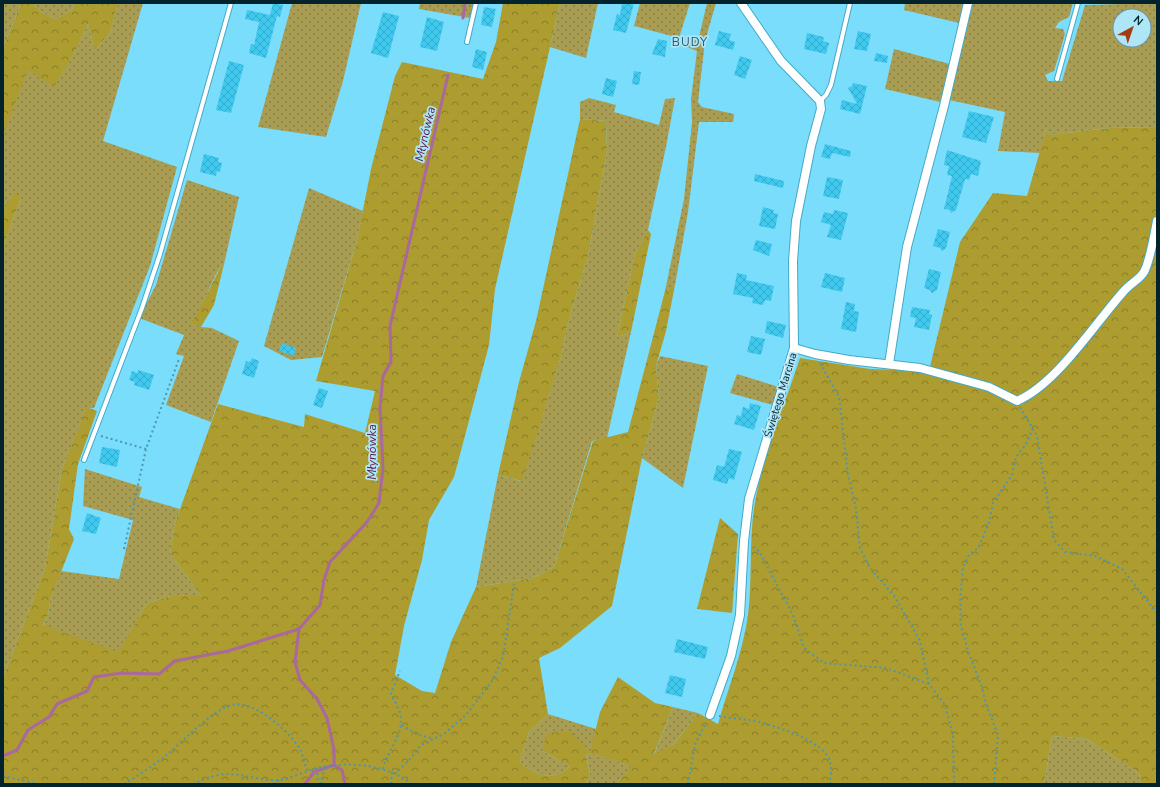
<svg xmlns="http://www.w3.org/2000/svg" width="1160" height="787" font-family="'Nunito Sans',sans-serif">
  <defs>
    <pattern id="grass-dots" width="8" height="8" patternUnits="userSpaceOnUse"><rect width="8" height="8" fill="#a99d53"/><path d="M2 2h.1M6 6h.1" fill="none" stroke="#878045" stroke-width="1.8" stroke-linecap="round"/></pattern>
    <pattern id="forest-crowns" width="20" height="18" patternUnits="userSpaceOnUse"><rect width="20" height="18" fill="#ad9c30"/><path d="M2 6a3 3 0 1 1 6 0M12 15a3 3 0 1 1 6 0" fill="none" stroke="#8b7f29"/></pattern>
    <pattern id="building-cross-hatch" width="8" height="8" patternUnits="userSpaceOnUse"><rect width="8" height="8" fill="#3fc9ef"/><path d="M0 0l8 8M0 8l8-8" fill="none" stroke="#36accd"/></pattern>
  </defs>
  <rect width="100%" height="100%" fill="#7bddfc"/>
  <!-- grass -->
  <g fill="url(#grass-dots)" fill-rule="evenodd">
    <path d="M 3,3 L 21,3 L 3,48 Z"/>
    <path d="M 33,3 L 74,3 L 72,10 L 56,19 L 41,12 Z"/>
    <path d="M 118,3 L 143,3 L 103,141 L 177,167 L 150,266 L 94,408 L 87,408 L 62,469 L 45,568 L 3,678 L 3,248 L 21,197 L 11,197 L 3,219 L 3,132 L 28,69 L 54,86 L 74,54 L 88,24 L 95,50 L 110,33 Z"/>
    <path d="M 292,3 L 361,3 L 343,81 L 326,137 L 258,127 Z"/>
    <path d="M 420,3 L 474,3 L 470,18 L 419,9 Z"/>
    <path d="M 560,3 L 598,3 L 586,58 L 550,47 Z"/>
    <path d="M 640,3 L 690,3 L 679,38 L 634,26 Z"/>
    <path d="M 707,3 L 716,3 L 705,41 L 698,102 L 702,107 L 734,114 L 733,122 L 699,122 L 688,212 L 675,285 L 665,291 L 684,199 L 692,122 L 691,99 L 697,51 L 687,47 L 689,36 L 699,37 Z"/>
    <path d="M 905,3 L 964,3 L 959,23 L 904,10 Z"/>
    <path d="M 973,3 L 1073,3 L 1069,17 L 1059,22 L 1055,28 L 1063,29 L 1065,34 L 1054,71 L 1045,75 L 1048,81 L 1062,81 L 1085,5 L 1157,3 L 1157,127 L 1109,128 L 1050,135 L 1046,130 L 1040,153 L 998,151 L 1005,112 L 949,100 ZM 1120,16 L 1144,16 L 1144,40 L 1120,40 Z"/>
    <path d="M 894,49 L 950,64 L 940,102 L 885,89 Z"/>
    <path d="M 589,98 L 616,105 L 614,112 L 659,125 L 665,99 L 675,98 L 666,147 L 648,230 L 635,254 L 617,337 L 631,332 L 607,438 L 592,441 L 554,567 L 533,578 L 476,587 L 498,475 L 521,481 L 561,357 L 567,326 L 588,256 L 607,150 L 606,121 L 580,119 L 580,102 Z"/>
    <path d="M 187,180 L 239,197 L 225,260 L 215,276 L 199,312 L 192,322 L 201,327 L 212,328 L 239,341 L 211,422 L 166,405 L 184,356 L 176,354 L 184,335 L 139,318 L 156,285 Z"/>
    <path d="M 309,188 L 363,211 L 357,240 L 322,357 L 291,360 L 264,346 Z"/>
    <path d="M 660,356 L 708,366 L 683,488 L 642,458 L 659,398 L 656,366 Z"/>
    <path d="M 737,374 L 779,387 L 773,405 L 730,393 Z"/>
    <path d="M 85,469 L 142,487 L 139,497 L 180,509 L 175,523 L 170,553 L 201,596 L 171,596 L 147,603 L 118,653 L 43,626 L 48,615 L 50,600 L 61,571 L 119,579 L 133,520 L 83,506 Z"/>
    <path d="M 673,707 L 698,713 L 674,744 L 654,755 Z"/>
    <path d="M 548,714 L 596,729 L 591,753 L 632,766 L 617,784 L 588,784 L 586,781 L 590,774 L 586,755 L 590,753 L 542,751 L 570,766 C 554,782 536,776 520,762 L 529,732 Z"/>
    <path d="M 1052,736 L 1087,739 L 1139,773 L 1141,784 L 1044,784 Z"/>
  </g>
  <!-- forest -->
  <g fill="url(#forest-crowns)">
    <path d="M 21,3 L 33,3 L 41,12 L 56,19 L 72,10 L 74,3 L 118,3 L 110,33 L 95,50 L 88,24 L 74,54 L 54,87 L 28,70 L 4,132 L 3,48 Z"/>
    <path d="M 503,3 L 560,3 L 495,289 L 489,345 L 454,477 L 429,520 L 422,560 L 404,626 L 395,675 L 422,691 L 435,693 L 451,642 L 476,587 L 533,578 L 554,567 L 593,441 L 628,432 L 665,291 L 675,285 L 666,331 L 656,366 L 659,398 L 642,458 L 612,606 L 560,648 L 539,658 L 548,714 L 529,732 L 520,762 C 536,776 554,782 570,766 L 542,751 L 547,733 L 570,731 L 590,752 L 600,712 L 618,677 L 655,703 L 673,707 L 654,754 L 674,744 L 698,713 L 718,724 C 728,688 743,652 748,615 C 753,576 748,536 756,497 C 765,450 785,404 800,358 L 870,369 L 929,371 L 960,242 L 993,193 L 1027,196 L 1046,130 L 1050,135 L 1109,128 L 1157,127 L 1157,784 L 1141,784 L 1139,773 L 1087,739 L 1052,736 L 1044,784 L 617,784 L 631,766 L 590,753 L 586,755 L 590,775 L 586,781 L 588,784 L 3,784 L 3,678 L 45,568 L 62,469 L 87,407 L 97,411 L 78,464 L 69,529 L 74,539 L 50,600 L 48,615 L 43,625 L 118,652 L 147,603 L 171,596 L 201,596 L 170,553 L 175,523 L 218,404 L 304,427 L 305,414 L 365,433 L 375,391 L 316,381 L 357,240 L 371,169 L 395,76 L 402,62 L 483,79 L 496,42 Z"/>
    <path d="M 580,119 L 606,121 L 607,150 L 588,256 L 567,326 L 561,357 L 522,481 L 498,475 L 519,382 L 536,321 Z"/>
    <path d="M 16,193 L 21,197 L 3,248 C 3,231 0,204 16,193 Z"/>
    <path d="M 648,230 L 651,234 L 631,332 L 617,337 L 635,254 Z"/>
    <path d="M 225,260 L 214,305 L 201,327 L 191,323 C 205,303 212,280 225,260 Z"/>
    <path d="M 720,518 L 738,534 L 732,613 L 697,609 Z"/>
  </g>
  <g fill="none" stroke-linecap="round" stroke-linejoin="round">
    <!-- stream -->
    <g stroke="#a9689e" stroke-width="3">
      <path d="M 463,18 L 465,3"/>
      <path d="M 3,756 L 17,750 L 28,730 L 49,717 L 57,704 L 87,691 L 94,677 L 122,673 L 159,674 L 175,661 L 228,651 L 299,629"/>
      <path d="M 334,765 L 342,770 L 345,784"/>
      <path d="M 305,784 L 314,772 L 334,765 L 334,750 L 327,718 L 317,699 L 300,680 L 295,662 L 299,629 L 320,605 L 324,580 L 330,562 L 367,522 L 379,503 L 383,468 L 380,408 L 383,376 L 391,362 L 390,326 L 448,75"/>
    </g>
  </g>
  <!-- building -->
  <g fill="url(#building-cross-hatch)">
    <path d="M 273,3 L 283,5 L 280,17 L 277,16 L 266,58 L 249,53 L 251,44 L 254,45 L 259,22 L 245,19 L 247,10 L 270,15 Z"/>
    <path d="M 622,3 L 634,3 L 626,33 L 613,30 L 617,14 L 620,15 Z"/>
    <path d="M 484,7 L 496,9 L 492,27 L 481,25 Z"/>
    <path d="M 383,12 L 399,16 L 388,58 L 371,53 Z"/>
    <path d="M 427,17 L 444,22 L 437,51 L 420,47 Z"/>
    <path d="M 719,31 L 731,34 L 729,40 L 735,42 L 733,50 L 715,45 Z"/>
    <path d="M 858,31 L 871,34 L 867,51 L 854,49 Z"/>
    <path d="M 807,33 L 824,37 L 823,41 L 829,43 L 826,54 L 804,49 Z"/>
    <path d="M 658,39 L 667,41 L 665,57 L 652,54 Z"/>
    <path d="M 476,49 L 487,52 L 483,70 L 472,67 Z"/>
    <path d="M 876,53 L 888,56 L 887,63 L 874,61 Z"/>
    <path d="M 740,56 L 752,60 L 745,79 L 734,75 Z"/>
    <path d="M 229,61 L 244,65 L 231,113 L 216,110 Z"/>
    <path d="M 634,71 L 641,72 L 639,85 L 632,84 Z"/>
    <path d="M 606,78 L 617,81 L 613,97 L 602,94 Z"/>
    <path d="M 853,83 L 867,86 L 860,114 L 840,109 L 842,100 L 857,104 L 848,88 L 852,86 Z"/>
    <path d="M 969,111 L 994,117 L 986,143 L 962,137 Z"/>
    <path d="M 825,144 L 851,151 L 850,157 L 832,153 L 830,159 L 821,157 Z"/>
    <path d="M 947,150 L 981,161 L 978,176 L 971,174 L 969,180 L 965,179 L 956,210 L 951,213 L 950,210 L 944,209 L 952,176 L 947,175 L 949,166 L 944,165 Z"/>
    <path d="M 204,154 L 219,158 L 218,162 L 222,163 L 220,172 L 217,171 L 216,176 L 200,172 Z"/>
    <path d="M 755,174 L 784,181 L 783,188 L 754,181 Z"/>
    <path d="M 827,177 L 843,180 L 839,199 L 823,196 Z"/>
    <path d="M 763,207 L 774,210 L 773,213 L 778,214 L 775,229 L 759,226 Z"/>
    <path d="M 834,210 L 848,213 L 841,240 L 827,237 L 831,225 L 821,222 L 824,212 L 833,214 Z"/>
    <path d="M 938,229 L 950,232 L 946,248 L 942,251 L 940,248 L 933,246 Z"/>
    <path d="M 756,240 L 772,244 L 769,256 L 753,250 Z"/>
    <path d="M 929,269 L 941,272 L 937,290 L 932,293 L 930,290 L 924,288 Z"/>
    <path d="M 737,273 L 747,275 L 746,280 L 774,286 L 771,301 L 765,300 L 763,305 L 752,303 L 753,298 L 733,294 Z"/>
    <path d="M 825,273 L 845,278 L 842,292 L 821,287 Z"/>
    <path d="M 846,302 L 855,304 L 854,311 L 859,312 L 856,332 L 841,329 Z"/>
    <path d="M 912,307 L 930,310 L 929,314 L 932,315 L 929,330 L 914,327 L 916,318 L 910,317 Z"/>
    <path d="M 767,321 L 786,325 L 783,338 L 765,333 Z"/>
    <path d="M 751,336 L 765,339 L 761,355 L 747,352 Z"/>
    <path d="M 282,343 L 296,348 L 294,356 L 279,351 Z"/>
    <path d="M 252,358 L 259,361 L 254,378 L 242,374 L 246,361 L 250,362 Z"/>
    <path d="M 138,370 L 154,375 L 149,390 L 134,385 L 135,382 L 129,380 L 132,371 L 138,373 Z"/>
    <path d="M 319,388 L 328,391 L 322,408 L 313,405 Z"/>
    <path d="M 750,403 L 761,406 L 754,430 L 734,424 L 737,415 L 741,416 L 743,407 L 749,409 Z"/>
    <path d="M 102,447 L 120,450 L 117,467 L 99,463 Z"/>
    <path d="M 729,449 L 742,452 L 734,480 L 729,478 L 727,484 L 713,480 L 717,465 L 724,467 Z"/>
    <path d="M 87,513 L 101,518 L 96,534 L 82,531 Z"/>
    <path d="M 677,639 L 708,647 L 705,659 L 674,652 Z"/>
    <path d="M 670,675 L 686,679 L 682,697 L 665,693 Z"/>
  </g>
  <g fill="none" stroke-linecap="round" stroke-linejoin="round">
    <defs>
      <g id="lane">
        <path d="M 467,42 L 476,3"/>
        <path d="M 1057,79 L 1078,3"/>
        <path d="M 820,101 L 826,95 L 831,85 L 850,3"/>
        <path d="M 84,460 L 142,308 L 160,254 L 231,3"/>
      </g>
      <g id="street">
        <path d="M 794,348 L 815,354 L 849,360 L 920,368 L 989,387 L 1017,401 C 1057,384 1095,323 1124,291 C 1130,284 1140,279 1144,272 C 1149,263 1155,232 1157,221"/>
        <path d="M 889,364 L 907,247 L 944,106 L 968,3"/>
        <path d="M 710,715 L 731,656 L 740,615 L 744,541 L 749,499 L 794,348 L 793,261 L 796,221 L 811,146 L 821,109 L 820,101 L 781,61 L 741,3"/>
      </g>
    </defs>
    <!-- lane casing -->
    <use href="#lane" stroke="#44a9c7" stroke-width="6"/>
    <!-- street casing -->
    <use href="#street" stroke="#44a9c7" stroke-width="10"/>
    <!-- path -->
    <g stroke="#4d96ac" stroke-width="2" stroke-dasharray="2 3" stroke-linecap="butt">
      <path d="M 820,363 L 839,397 L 848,475 L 856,509 L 860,548 L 870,568 L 895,597 L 920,641 L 929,684 L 945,705 L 953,736 L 954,784"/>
      <path d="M 1020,407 L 1037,436 L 1054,540 L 1065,552 L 1095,556 L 1122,569 L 1157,613"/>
      <path d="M 101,436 L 146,449"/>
      <path d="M 753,547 L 759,551 L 793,615 L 804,648 L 824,663 L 886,668 L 929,684"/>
      <path d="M 124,549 L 146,449 L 179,359"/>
      <path d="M 719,716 C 729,718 740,719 750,720 C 770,724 825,740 830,762 C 832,769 830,777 830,784"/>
      <path d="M 402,725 L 416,734 L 431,738"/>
      <path d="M 317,768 L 318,784"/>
      <path d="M 383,769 C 387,751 406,732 400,713 C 398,706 393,700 391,693 L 400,671"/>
      <path d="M 395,774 L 411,758 L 421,745 L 444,734 L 466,715 L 492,681 L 503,657 L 514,584"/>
      <path d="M 3,776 L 37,784"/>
      <path d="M 124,784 C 139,775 155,764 169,753 C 185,739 209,714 228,706 C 252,697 286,729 298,746 C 304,754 303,763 308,771"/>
      <path d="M 193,784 C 201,781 210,776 219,775 C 239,771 260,782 280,780 C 292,778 305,771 318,768 C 347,761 387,764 411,784"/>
      <path d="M 273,784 L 279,780"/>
      <path d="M 321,784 L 325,766"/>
      <path d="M 391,784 L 392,772"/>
      <path d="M 688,784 L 695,744 L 706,723"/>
      <path d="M 994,784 L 998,735 L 986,704 L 982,687 L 968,651 L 961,626 L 960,602 L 963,567 L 969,555 L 979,547 L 989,522 L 993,503 L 1012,475 L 1016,457 L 1026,444 L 1033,428"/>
    </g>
    <!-- lane -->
    <use href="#lane" stroke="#fff" stroke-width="4"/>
    <!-- street -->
    <use href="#street" stroke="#fff" stroke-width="8"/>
  </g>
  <g text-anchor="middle" stroke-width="3.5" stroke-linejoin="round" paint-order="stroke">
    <!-- street labels -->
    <g font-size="11" fill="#02232c" stroke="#aee5f7">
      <text transform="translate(780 395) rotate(-73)" y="4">Świętego Marcina</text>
    </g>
    <!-- neighbourhood labels -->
    <g font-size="12" letter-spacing="1" fill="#255969" stroke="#aee5f7">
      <text x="690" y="46">BUDY</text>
    </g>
    <!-- water labels -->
    <g font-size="12" font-style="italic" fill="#5a1848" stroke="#aee5f7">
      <text transform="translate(425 134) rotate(-77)" y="4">Młynówka</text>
      <text transform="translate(372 452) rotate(-90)" y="4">Młynówka</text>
    </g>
  </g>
  <!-- border -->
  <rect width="1160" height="787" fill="none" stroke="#02232c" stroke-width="8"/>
  <!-- north arrow -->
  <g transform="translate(1132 28) rotate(40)"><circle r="19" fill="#aee5f7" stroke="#6997a6"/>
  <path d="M0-3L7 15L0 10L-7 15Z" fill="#a23d11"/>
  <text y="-6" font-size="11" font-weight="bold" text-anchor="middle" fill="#02232c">N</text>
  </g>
</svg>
